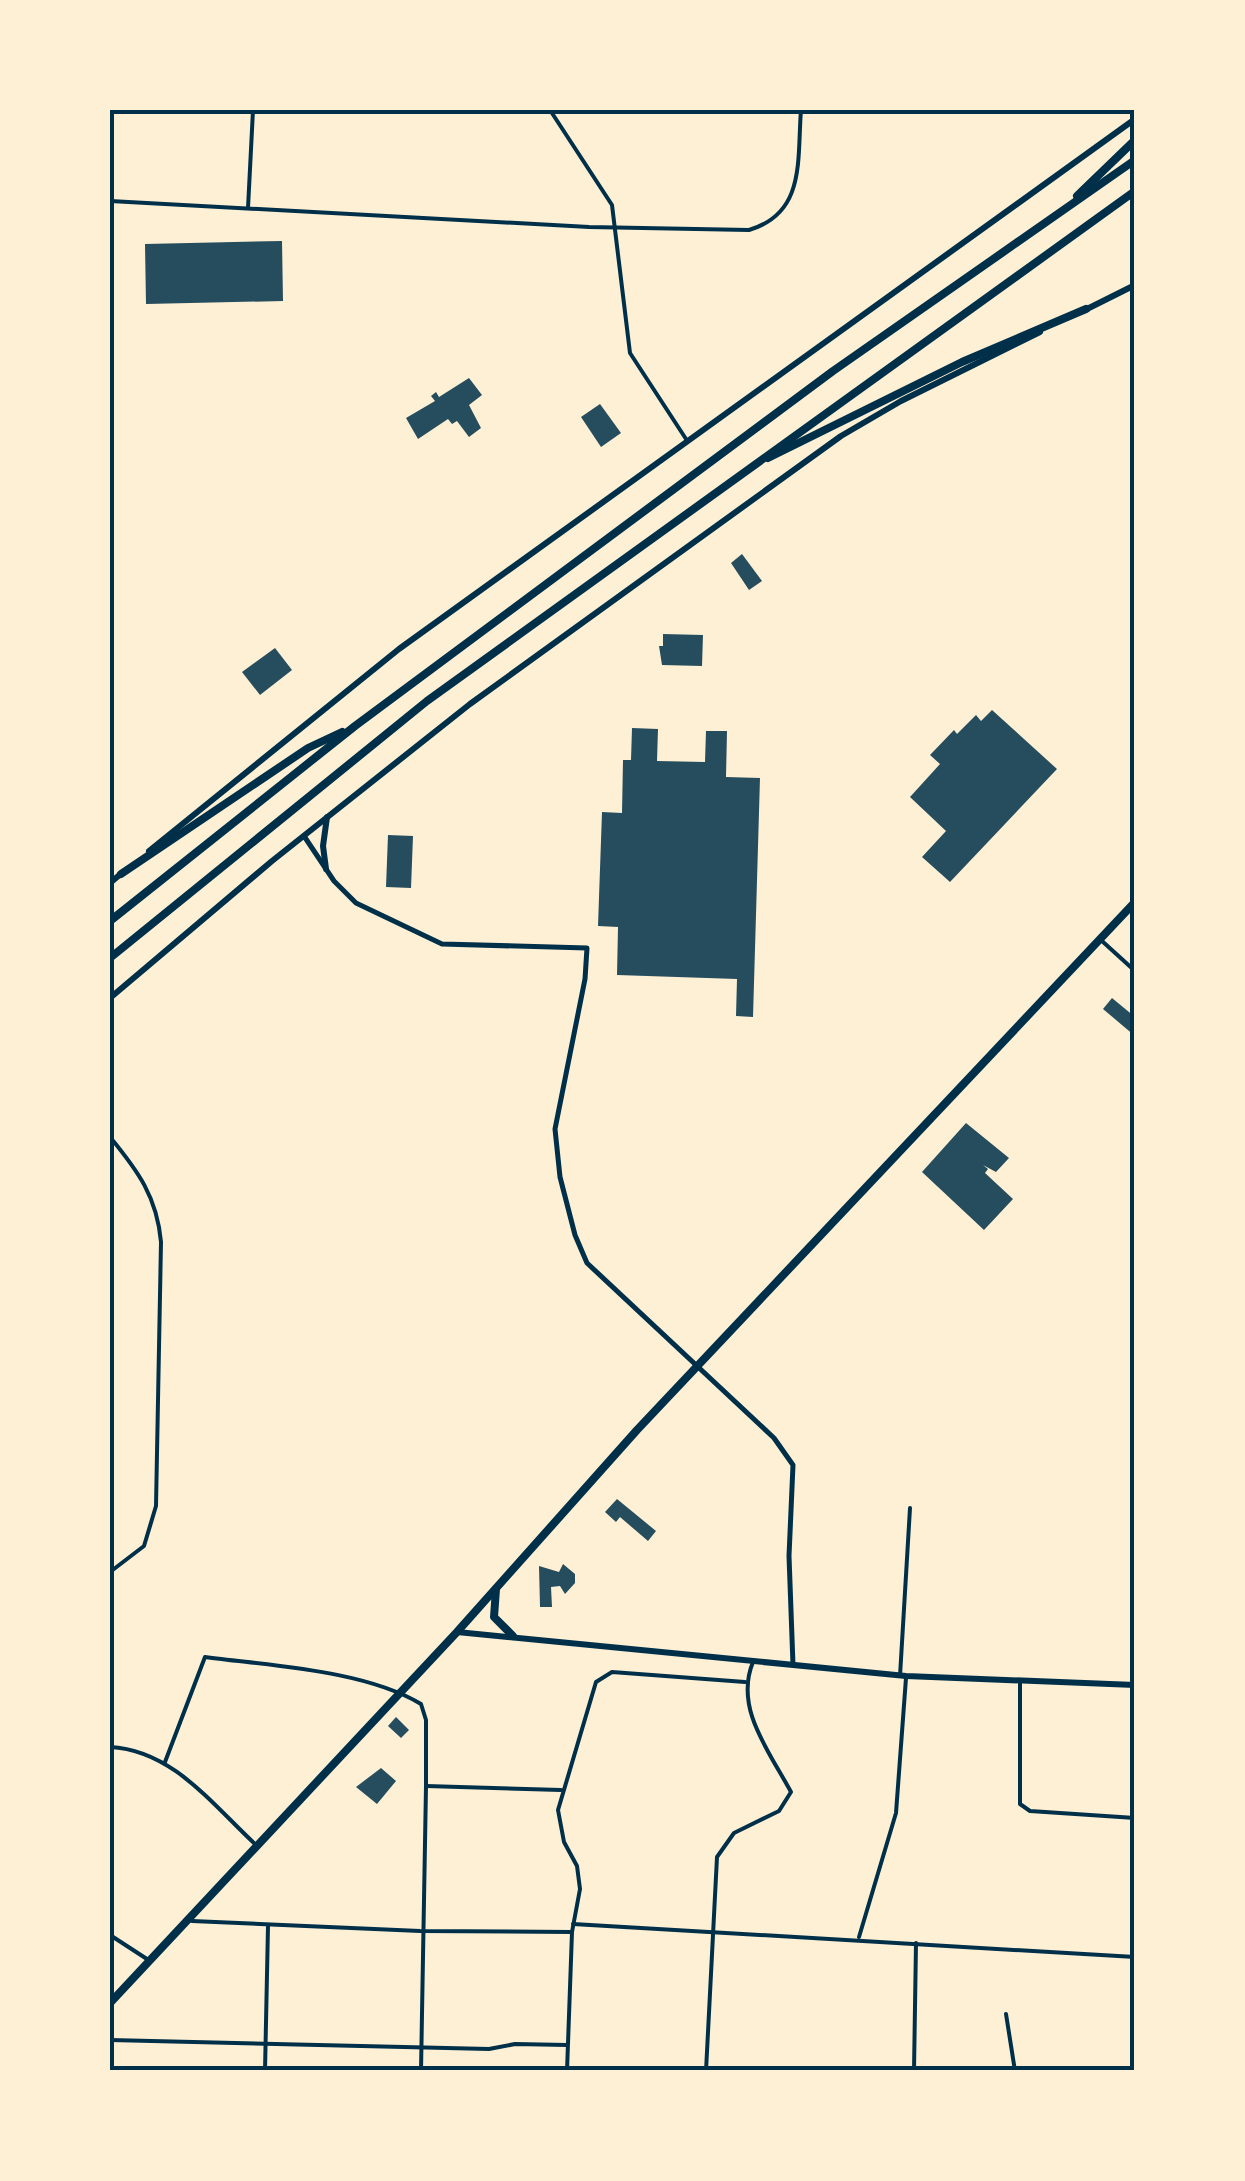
<svg xmlns="http://www.w3.org/2000/svg" width="1245" height="2181" font-family="Signika,sans-serif">
  <rect width="100%" height="100%" fill="#fdf0d5"/>
  <!-- building -->
  <g fill="#264d5e">
    <path d="M 282,241 L 283,301 L 146,304 L 145,244 Z"/>
    <path d="M 469,378 L 482,395 L 469,405 L 481,428 L 469,437 L 457,421 L 452,424 L 448,419 L 418,439 L 406,418 L 435,401 L 431,396 L 436,392 L 439,397 Z"/>
    <path d="M 600,404 L 621,433 L 601,447 L 581,417 Z"/>
    <path d="M 742,554 L 762,581 L 749,590 L 731,563 Z"/>
    <path d="M 663,634 L 703,635 L 702,666 L 662,665 L 659,646 L 663,646 Z"/>
    <path d="M 275,648 L 292,670 L 260,695 L 242,672 Z"/>
    <path d="M 992,710 L 1057,769 L 950,882 L 922,857 L 946,831 L 910,797 L 940,764 L 930,755 L 954,730 L 957,734 L 976,715 L 981,721 Z"/>
    <path d="M 632,728 L 658,729 L 657,761 L 705,762 L 706,731 L 727,731 L 726,777 L 760,778 L 753,1017 L 736,1016 L 737,979 L 617,975 L 618,927 L 598,926 L 602,812 L 622,813 L 623,760 L 631,760 Z"/>
    <path d="M 388,835 L 413,836 L 411,888 L 386,887 Z"/>
    <path d="M 1112,998 L 1135,1017 L 1135,1036 L 1103,1009 Z"/>
    <path d="M 966,1123 L 1009,1158 L 996,1172 L 983,1165 L 988,1169 L 985,1173 L 1013,1199 L 984,1230 L 922,1172 Z"/>
    <path d="M 617,1499 L 656,1531 L 648,1541 L 620,1517 L 616,1522 L 605,1512 Z"/>
    <path d="M 563,1564 L 575,1574 L 575,1583 L 565,1594 L 560,1586 L 551,1587 L 552,1607 L 540,1607 L 539,1566 L 559,1572 Z"/>
    <path d="M 396,1717 L 409,1730 L 401,1738 L 388,1726 Z"/>
    <path d="M 381,1768 L 396,1781 L 377,1804 L 356,1787 Z"/>
  </g>
  <g fill="none" stroke-linecap="round" stroke-linejoin="round">
    <!-- minor -->
    <g stroke="#003049" stroke-width="4">
      <path d="M 550,110 L 612,205 L 630,353 L 686,439"/>
      <path d="M 110,201 L 589,227 L 749,230 C 806,213 797,160 801,110"/>
      <path d="M 248,208 L 253,110"/>
      <path d="M 1102,941 L 1135,971"/>
      <path d="M 110,1137 C 138,1171 157,1197 161,1242 L 156,1506 L 144,1546 L 110,1572"/>
      <path d="M 900,1676 L 910,1508"/>
      <path d="M 1020,1681 L 1020,1804 L 1030,1811 L 1135,1818"/>
      <path d="M 110,1747 C 172,1750 212,1804 255,1844"/>
      <path d="M 165,1762 L 205,1657 C 271,1666 364,1670 421,1704 L 426,1720 L 426,1786 L 421,2071"/>
      <path d="M 426,1786 L 561,1790"/>
      <path d="M 192,1921 L 420,1931 L 572,1932"/>
      <path d="M 573,1924 L 1135,1957"/>
      <path d="M 110,1935 L 150,1961"/>
      <path d="M 859,1937 L 896,1813 L 906,1678"/>
      <path d="M 1006,2014 L 1015,2071"/>
      <path d="M 110,2040 L 489,2049 L 515,2044 L 567,2045"/>
      <path d="M 265,2071 L 268,1926"/>
      <path d="M 567,2071 L 572,1932 L 580,1889 L 577,1866 L 564,1842 L 558,1810 L 596,1682 L 612,1672 L 745,1682"/>
      <path d="M 706,2071 L 717,1857 L 734,1833 L 779,1811 L 791,1792 C 769,1751 734,1708 753,1662"/>
      <path d="M 914,2071 L 916,1943"/>
    </g>
    <!-- tertiary -->
    <path stroke="#003049" stroke-width="5" d="M 304,836 L 334,881 L 356,903 L 442,944 L 587,948 L 585,979 L 555,1129 L 560,1177 L 575,1235 L 587,1263 L 774,1438 L 793,1465 L 789,1556 L 793,1665"/>
    <!-- secondary -->
    <g stroke="#003049" stroke-width="6">
      <path d="M 1083,311 L 1135,285"/>
      <path d="M 149,851 L 399,649 L 1135,119"/>
      <path d="M 326,869 L 323,846 L 327,817"/>
      <path d="M 110,883 L 123,872"/>
      <path d="M 110,998 L 272,861 L 470,704 L 841,436 L 901,401 L 1040,332"/>
      <path d="M 457,1632 L 906,1676 L 1135,1685"/>
    </g>
    <!-- primary -->
    <g stroke="#003049" stroke-width="8">
      <path d="M 496,1589 L 494,1617 L 513,1636"/>
      <path d="M 110,2003 L 457,1632 L 637,1430 L 1135,902"/>
    </g>
    <!-- motorway -->
    <g stroke="#003049" stroke-width="8">
      <path d="M 1077,196 L 1135,140"/>
      <path d="M 768,458 L 962,362 L 1086,309"/>
      <path d="M 121,874 L 308,748 L 342,732"/>
      <path d="M 110,921 L 355,726 L 833,371 L 1135,160"/>
      <path d="M 110,958 L 427,701 L 1135,191"/>
    </g>
  </g>
  <!-- border -->
  <rect width="1245" height="2181" fill="none" stroke="#fdf0d5" stroke-width="225"/>
  <rect x="112" y="112" width="1020" height="1956" fill="none" stroke="#003049" stroke-width="4"/>
</svg>
